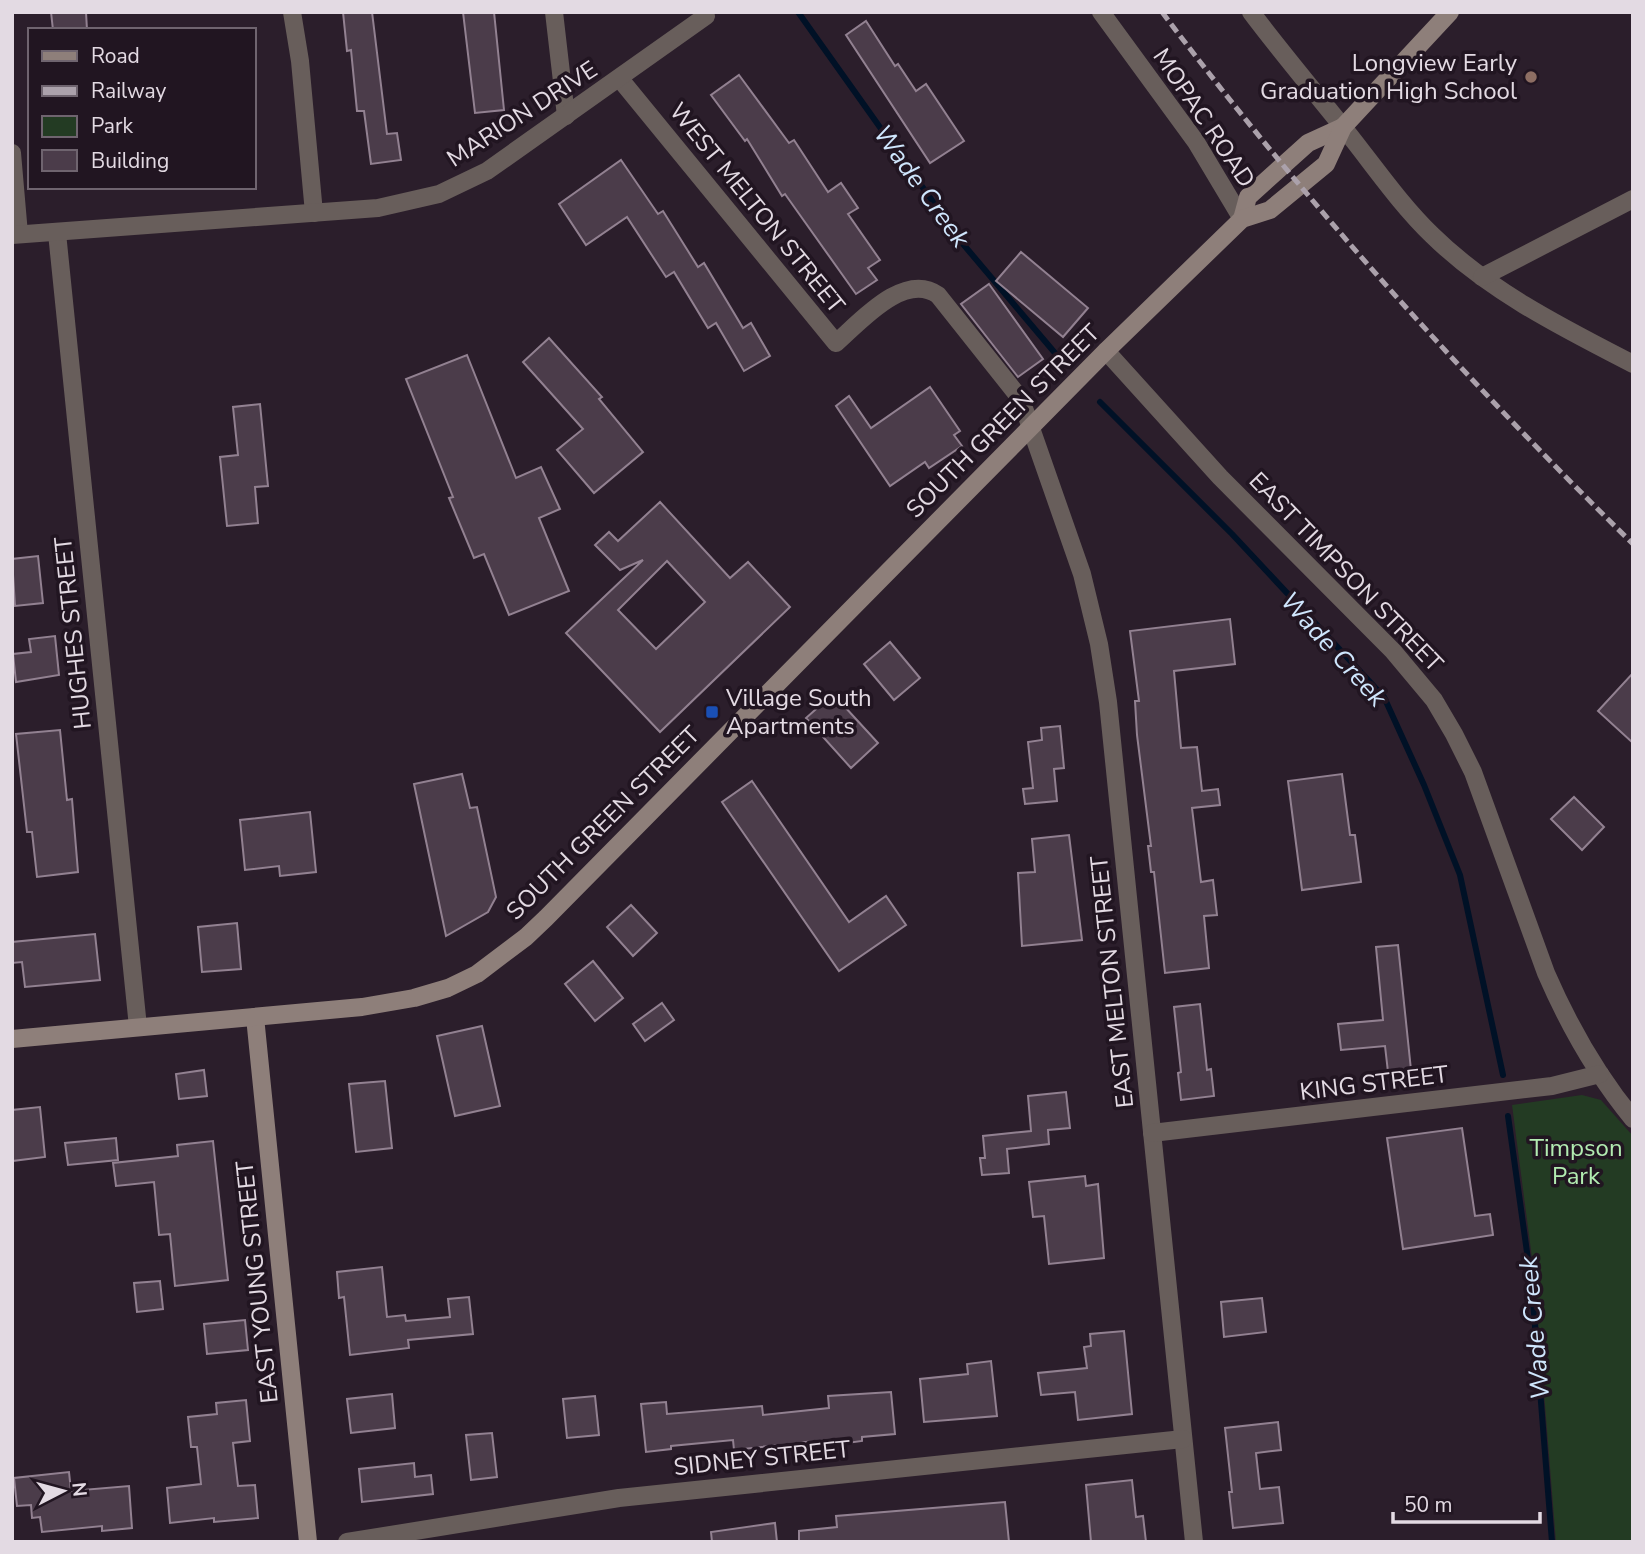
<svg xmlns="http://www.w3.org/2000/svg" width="1645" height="1554" font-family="'Nunito Sans',sans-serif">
  <rect width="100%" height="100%" fill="#2b1e2b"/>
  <!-- green -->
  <path fill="#233b23" d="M 1582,1095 L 1601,1100 L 1633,1136 L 1633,1542 L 1556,1542 L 1535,1281 L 1512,1105 Z"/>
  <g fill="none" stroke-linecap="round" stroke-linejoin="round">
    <!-- stream -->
    <g stroke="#001126" stroke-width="6">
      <path d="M 798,12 L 963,244 L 1055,353"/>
      <path d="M 1100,402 L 1232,534 L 1384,697 L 1424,785 L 1460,875 L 1503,1075"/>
      <path d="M 1508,1116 L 1532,1288 L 1552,1542"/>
    </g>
  </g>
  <!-- building -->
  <g fill="#4b3c4a" stroke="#928191" stroke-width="2" fill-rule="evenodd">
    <path d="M 51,12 L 86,12 L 87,30 L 53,30 Z"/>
    <path d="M 343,12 L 372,12 L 387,134 L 397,133 L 401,160 L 371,164 L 364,111 L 357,111 L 351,50 L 347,51 Z"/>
    <path d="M 463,12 L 494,12 L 504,110 L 475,113 Z"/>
    <path d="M 866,21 L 895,66 L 898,64 L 916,91 L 926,84 L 964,141 L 930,163 L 846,35 Z"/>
    <path d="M 739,75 L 789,143 L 794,140 L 828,192 L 841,183 L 858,208 L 848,214 L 880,260 L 868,268 L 877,280 L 856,294 L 785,194 L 782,196 L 747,139 L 745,141 L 711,95 Z"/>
    <path d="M 621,160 L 658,214 L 663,211 L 698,267 L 704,263 L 743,328 L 751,323 L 770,356 L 744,371 L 716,323 L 708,328 L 674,272 L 666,277 L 627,217 L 586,245 L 559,204 Z"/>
    <path d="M 1021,252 L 1088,308 L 1063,337 L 996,281 Z"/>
    <path d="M 989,284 L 1043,359 L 1018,377 L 961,304 Z"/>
    <path d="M 549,338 L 602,397 L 599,399 L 643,452 L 594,493 L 557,450 L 583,429 L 523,362 Z"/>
    <path d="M 467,355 L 516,478 L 541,467 L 560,509 L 539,518 L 569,591 L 509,615 L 484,554 L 474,558 L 449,498 L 453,497 L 406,379 Z"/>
    <path d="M 930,387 L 960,431 L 954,435 L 962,446 L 929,468 L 925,462 L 890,486 L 836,406 L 849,396 L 871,428 Z"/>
    <path d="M 260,404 L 268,486 L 255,487 L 258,523 L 227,526 L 220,457 L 238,455 L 233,407 Z"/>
    <path d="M 660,502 L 730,578 L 748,562 L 790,607 L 660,732 L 566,633 L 643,560 L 620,570 L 595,545 L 609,532 L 618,541 ZM 667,561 L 705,602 L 656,649 L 618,610 Z"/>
    <path d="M 38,556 L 43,603 L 15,606 L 12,559 Z"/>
    <path d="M 1230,619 L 1235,664 L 1174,671 L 1181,748 L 1197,747 L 1202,791 L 1218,789 L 1220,805 L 1192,808 L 1201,882 L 1213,880 L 1217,915 L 1204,916 L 1209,968 L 1165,973 L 1154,872 L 1151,872 L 1148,846 L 1151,846 L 1137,735 L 1135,701 L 1139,701 L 1130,631 Z"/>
    <path d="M 55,636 L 59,675 L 16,682 L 13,654 L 31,652 L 29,639 Z"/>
    <path d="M 890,642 L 920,678 L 894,700 L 864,664 Z"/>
    <path d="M 1633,673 L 1633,743 L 1598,711 Z"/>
    <path d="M 833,694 L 878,743 L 851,768 L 806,718 Z"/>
    <path d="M 1060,726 L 1064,768 L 1054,769 L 1057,801 L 1025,804 L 1023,789 L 1033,788 L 1028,742 L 1042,740 L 1041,728 Z"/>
    <path d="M 60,730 L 67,800 L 72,799 L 78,872 L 37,877 L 32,832 L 27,832 L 16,734 Z"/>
    <path d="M 462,774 L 470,808 L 477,807 L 496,897 L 488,912 L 446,936 L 414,784 Z"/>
    <path d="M 1342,774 L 1350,835 L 1355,835 L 1361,882 L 1302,890 L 1288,781 Z"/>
    <path d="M 752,781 L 849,922 L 886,896 L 906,925 L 839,971 L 722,802 Z"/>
    <path d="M 1574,797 L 1604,827 L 1582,850 L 1551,819 Z"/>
    <path d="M 310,812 L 316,872 L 280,876 L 279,866 L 245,870 L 240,820 Z"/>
    <path d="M 1069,835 L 1082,940 L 1022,946 L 1018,873 L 1035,872 L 1032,839 Z"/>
    <path d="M 631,905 L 657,933 L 633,956 L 607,927 Z"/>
    <path d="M 237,923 L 241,969 L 202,972 L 198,927 Z"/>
    <path d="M 95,934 L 100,980 L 25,987 L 22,962 L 12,963 L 12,942 Z"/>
    <path d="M 1398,945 L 1411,1070 L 1388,1072 L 1385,1046 L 1341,1050 L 1338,1024 L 1383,1020 L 1376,947 Z"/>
    <path d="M 593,961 L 623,998 L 595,1021 L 565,984 Z"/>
    <path d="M 662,1003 L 674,1020 L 645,1041 L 633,1024 Z"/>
    <path d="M 1200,1004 L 1207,1070 L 1211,1069 L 1214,1096 L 1181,1100 L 1178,1073 L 1181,1072 L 1174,1007 Z"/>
    <path d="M 482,1026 L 500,1106 L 455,1116 L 437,1036 Z"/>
    <path d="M 204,1070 L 207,1096 L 179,1099 L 176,1074 Z"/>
    <path d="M 385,1081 L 392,1148 L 356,1152 L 349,1084 Z"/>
    <path d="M 1066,1092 L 1070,1128 L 1048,1130 L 1049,1144 L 1007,1149 L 1009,1173 L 982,1175 L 980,1158 L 985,1158 L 983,1136 L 1031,1131 L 1028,1096 Z"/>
    <path d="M 40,1107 L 45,1157 L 12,1161 L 12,1110 Z"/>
    <path d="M 1462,1128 L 1475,1216 L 1490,1214 L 1493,1235 L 1403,1249 L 1387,1138 Z"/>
    <path d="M 116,1138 L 118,1160 L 68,1165 L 65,1143 Z"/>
    <path d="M 213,1141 L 228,1280 L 175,1286 L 170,1234 L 159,1235 L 154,1182 L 116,1186 L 113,1163 L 178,1156 L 177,1145 Z"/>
    <path d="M 1085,1176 L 1086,1186 L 1098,1184 L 1104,1258 L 1049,1264 L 1044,1216 L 1033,1217 L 1029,1182 Z"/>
    <path d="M 382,1267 L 387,1317 L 405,1315 L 406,1321 L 450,1317 L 448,1299 L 469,1297 L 473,1334 L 408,1340 L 409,1348 L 350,1355 L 344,1297 L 339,1298 L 337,1272 Z"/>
    <path d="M 160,1281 L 163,1309 L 137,1312 L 134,1283 Z"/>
    <path d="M 1262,1298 L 1266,1332 L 1224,1337 L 1221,1302 Z"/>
    <path d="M 245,1320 L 248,1350 L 207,1354 L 204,1324 Z"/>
    <path d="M 1124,1331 L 1132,1414 L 1078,1420 L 1075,1392 L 1041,1395 L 1038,1373 L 1087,1368 L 1084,1347 L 1091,1346 L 1090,1334 Z"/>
    <path d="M 991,1361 L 997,1416 L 924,1422 L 920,1379 L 968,1374 L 967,1364 Z"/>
    <path d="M 891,1392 L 895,1434 L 862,1437 L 862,1441 L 833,1445 L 832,1439 L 734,1450 L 733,1440 L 671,1446 L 671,1449 L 646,1452 L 641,1404 L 666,1402 L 667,1414 L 762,1406 L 763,1415 L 829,1408 L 828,1396 Z"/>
    <path d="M 392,1394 L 395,1428 L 351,1433 L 347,1399 Z"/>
    <path d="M 595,1396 L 599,1435 L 567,1438 L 563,1399 Z"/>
    <path d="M 246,1400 L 250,1441 L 233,1443 L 238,1486 L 255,1485 L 258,1518 L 214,1522 L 214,1518 L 170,1523 L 167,1488 L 201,1484 L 197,1447 L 191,1447 L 188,1417 L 217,1414 L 216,1403 Z"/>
    <path d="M 1278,1422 L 1281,1450 L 1256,1453 L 1260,1489 L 1279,1487 L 1283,1523 L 1233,1528 L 1229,1492 L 1232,1492 L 1225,1428 Z"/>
    <path d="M 492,1433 L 497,1477 L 471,1480 L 466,1435 Z"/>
    <path d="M 414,1463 L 415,1477 L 431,1475 L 433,1494 L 362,1502 L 359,1469 Z"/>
    <path d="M 69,1472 L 71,1491 L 129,1486 L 132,1528 L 102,1531 L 102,1526 L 42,1532 L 40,1517 L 32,1518 L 31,1505 L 17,1506 L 14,1478 Z"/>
    <path d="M 1132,1480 L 1136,1517 L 1143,1516 L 1146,1542 L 1091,1542 L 1086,1485 Z"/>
    <path d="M 1005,1502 L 1009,1542 L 799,1542 L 799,1531 L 837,1527 L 836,1516 Z"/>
    <path d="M 775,1523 L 777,1542 L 712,1542 L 711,1532 Z"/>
  </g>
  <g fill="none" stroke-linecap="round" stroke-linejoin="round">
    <!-- street -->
    <g stroke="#685e5b" stroke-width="18">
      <path d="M 292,12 L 300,61 L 314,213"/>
      <path d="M 554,12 L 566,116"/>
      <path d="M 1101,12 L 1196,142 L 1242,219"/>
      <path d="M 1251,12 C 1284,56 1320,98 1354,141 C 1379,173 1403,207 1432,235 C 1489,291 1563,328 1633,364"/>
      <path d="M 620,79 L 836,343 C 860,322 904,271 938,295 L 1019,397 L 1025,411 L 1082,574 L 1099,644 L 1108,702 L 1194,1542"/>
      <path d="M 12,153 L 19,234"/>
      <path d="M 57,233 L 138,1027"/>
      <path d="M 12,235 L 378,208 L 439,194 L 487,171 L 706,16"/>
      <path d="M 1482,277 L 1633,199"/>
      <path d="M 1106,351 L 1220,477 L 1393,651 L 1434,700 L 1454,734 L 1473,772 L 1546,973 C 1569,1026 1596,1074 1633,1119"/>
      <path d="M 1152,1133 L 1552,1086 L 1600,1074"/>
      <path d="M 347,1542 L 619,1498 L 1183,1439"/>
    </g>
    <!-- secondary -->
    <g stroke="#8e7f7a" stroke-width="18">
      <path d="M 1242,219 L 1248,197 L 1308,143 L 1343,127"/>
      <path d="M 255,1017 L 308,1542"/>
      <path d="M 12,1039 L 362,1007 L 414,998 L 448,988 L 477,974 L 526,937 L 546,918 L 1106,351 L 1242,219 L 1270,210 L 1326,164 L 1343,127 L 1450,12"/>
    </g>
    <!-- rail -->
    <path stroke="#aba1ab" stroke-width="5" stroke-dasharray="10 5" stroke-linecap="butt" d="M 1162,12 C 1304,201 1464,378 1633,544"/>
  </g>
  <!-- markers -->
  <circle fill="#8d6e63" stroke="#211521" stroke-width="2.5" cx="1531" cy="77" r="7"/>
  <rect fill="#1a4fb4" stroke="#211521" stroke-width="2.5" x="705" y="705" width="14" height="14" rx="3.5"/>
  <g text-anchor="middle" stroke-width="7" stroke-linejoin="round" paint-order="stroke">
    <!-- poi labels -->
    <g font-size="24" fill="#e3dae3" stroke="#211521" text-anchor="end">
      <text x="1517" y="71">Longview Early<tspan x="1517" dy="28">Graduation High School</tspan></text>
      <text x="726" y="706" text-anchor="start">Village South<tspan x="726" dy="28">Apartments</tspan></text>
    </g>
    <!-- street labels -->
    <g font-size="24" fill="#e3dae3" stroke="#211521">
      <text transform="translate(522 114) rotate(-33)" y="8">MARION DRIVE</text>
      <text transform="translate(1204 118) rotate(56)" y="8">MOPAC ROAD</text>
      <text transform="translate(757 208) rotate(51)" y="8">WEST MELTON STREET</text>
      <text transform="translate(1003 421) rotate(-45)" y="8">SOUTH GREEN STREET</text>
      <text transform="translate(1346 572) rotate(46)" y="8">EAST TIMPSON STREET</text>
      <text transform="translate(73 633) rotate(-96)" y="8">HUGHES STREET</text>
      <text transform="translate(603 823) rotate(-45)" y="8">SOUTH GREEN STREET</text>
      <text transform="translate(1112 982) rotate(-96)" y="8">EAST MELTON STREET</text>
      <text transform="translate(1374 1083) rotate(-7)" y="8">KING STREET</text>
      <text transform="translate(257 1282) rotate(-96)" y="8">EAST YOUNG STREET</text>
      <text transform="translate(762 1458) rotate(-6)" y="8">SIDNEY STREET</text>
    </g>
    <!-- park labels -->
    <g font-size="24" fill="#b2ebb1" stroke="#211521">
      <text x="1576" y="1156">Timpson<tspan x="1576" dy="28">Park</tspan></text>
    </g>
    <!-- water labels -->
    <g font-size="26" font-style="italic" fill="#cfe6fd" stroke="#211521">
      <text transform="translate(922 186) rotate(54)" y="9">Wade Creek</text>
      <text transform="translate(1334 649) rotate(48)" y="9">Wade Creek</text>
      <text transform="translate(1534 1328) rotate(-95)" y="9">Wade Creek</text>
    </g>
  </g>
  <!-- border -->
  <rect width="1645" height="1554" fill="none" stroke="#e3dae3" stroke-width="28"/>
  <!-- legend -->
  <rect x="28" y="28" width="228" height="161" fill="#211521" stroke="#6f646f" stroke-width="2"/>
  <rect x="42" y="51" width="35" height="10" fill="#8e7f7a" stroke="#6f646f" stroke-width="2"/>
  <text x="91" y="63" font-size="21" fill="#e3dae3">Road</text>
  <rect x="42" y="86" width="35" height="10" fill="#aba1ab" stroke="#6f646f" stroke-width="2"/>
  <text x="91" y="98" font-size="21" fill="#e3dae3">Railway</text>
  <rect x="42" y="116" width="35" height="21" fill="#233b23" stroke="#6f646f" stroke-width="2"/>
  <text x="91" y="133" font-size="21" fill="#e3dae3">Park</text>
  <rect x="42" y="150" width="35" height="21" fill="#4b3c4a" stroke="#6f646f" stroke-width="2"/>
  <text x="91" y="168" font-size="21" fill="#e3dae3">Building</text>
  <!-- north arrow -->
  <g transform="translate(63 1491) rotate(84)" stroke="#211521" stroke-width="5" paint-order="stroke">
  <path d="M0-5L12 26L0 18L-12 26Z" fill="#e3dae3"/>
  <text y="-10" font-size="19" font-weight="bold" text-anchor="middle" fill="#e3dae3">N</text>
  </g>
  <!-- scale -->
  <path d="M1393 1512v10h147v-10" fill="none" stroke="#e3dae3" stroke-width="3.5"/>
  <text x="1404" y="1512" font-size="21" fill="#e3dae3" stroke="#211521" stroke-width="5" paint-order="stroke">50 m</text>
</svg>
